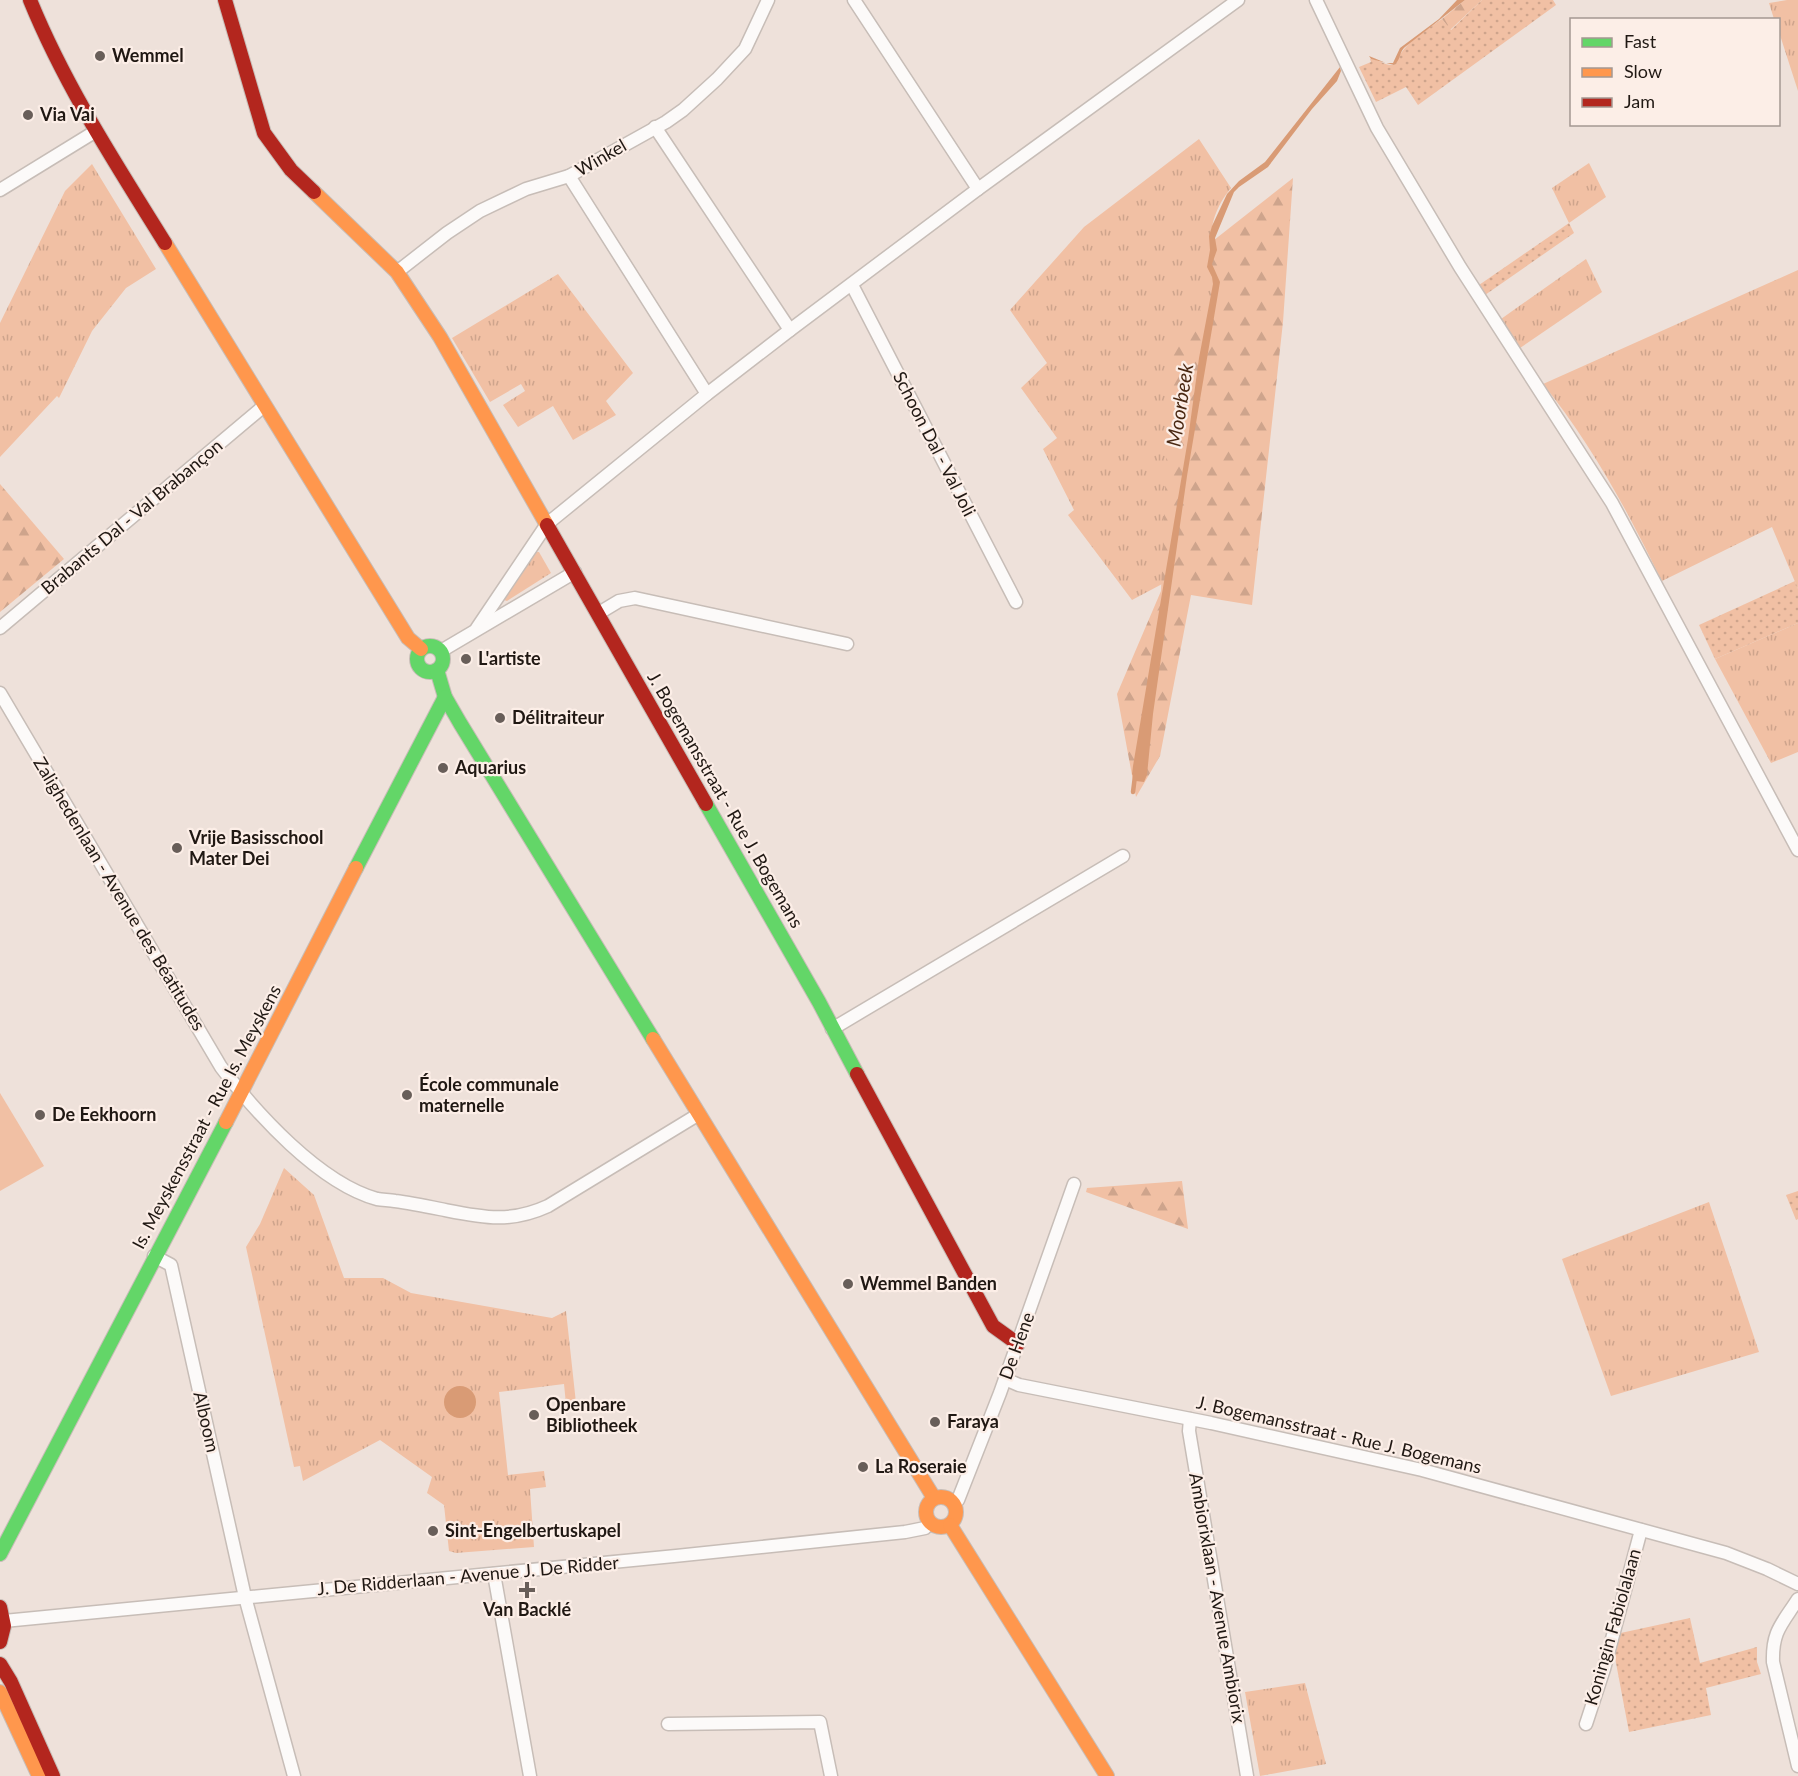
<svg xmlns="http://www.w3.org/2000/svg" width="1798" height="1776" font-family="Lato,sans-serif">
  <defs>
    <pattern id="grass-tufts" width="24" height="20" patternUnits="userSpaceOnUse" patternTransform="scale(1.5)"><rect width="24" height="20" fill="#f1c0a4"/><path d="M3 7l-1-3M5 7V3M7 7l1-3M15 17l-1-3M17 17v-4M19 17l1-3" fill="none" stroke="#cea48c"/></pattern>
    <pattern id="forest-firs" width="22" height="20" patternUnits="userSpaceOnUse" patternTransform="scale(1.5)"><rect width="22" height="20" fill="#f1c0a4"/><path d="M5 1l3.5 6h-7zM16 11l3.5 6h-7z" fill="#cea48c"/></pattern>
    <pattern id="garden-dots" width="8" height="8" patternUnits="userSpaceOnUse" patternTransform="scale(1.5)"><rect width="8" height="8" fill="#f1c0a4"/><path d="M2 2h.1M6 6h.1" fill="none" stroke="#cea48c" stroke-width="1.8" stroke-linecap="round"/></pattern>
  </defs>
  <rect width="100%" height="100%" fill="#eee1da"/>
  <!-- grass -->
  <g fill="url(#grass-tufts)">
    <path d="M 1787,0 L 1798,0 L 1798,91 L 1779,32 L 1778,20 L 1774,19 L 1769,3 Z"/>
    <path d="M 1199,139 L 1231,188 C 1205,220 1210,245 1214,282 L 1164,583 L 1132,600 L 1068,515 L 1074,510 L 1043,449 L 1057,438 L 1021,388 L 1047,363 L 1010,310 L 1084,227 Z"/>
    <path d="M 1589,163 L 1606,197 L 1569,223 L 1552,188 Z"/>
    <path d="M 92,164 L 156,269 L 126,288 L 92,331 L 59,398 L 57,396 L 0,457 L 0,323 L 65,191 Z"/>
    <path d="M 1586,259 L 1602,292 L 1520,348 L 1501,319 Z"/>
    <path d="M 1798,270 L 1798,589 L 1772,527 L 1662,581 C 1653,565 1646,548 1637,532 C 1612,483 1578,427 1543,384 Z"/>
    <path d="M 558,274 L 633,373 L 606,401 L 616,415 L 573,440 L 553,406 L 518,427 L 503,405 L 525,391 L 521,384 L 490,402 L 452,338 Z"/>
    <path d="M 534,552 L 539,552 L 551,573 L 507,601 L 504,600 Z"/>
    <path d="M 1798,623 L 1798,752 L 1771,763 L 1715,659 Z"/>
    <path d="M 284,1168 L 314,1195 L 344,1278 L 383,1278 L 411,1293 L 552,1318 L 566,1311 L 576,1403 L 566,1404 L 564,1384 L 499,1392 L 508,1475 L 544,1471 L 546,1487 L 530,1489 L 534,1547 L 456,1553 L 449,1551 L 444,1505 L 427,1493 L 432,1477 L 380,1440 L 303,1481 L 300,1466 L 294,1467 L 246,1247 L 260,1224 Z"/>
    <path d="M 1709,1202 L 1759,1352 L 1611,1396 L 1562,1259 Z"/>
    <path d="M 1305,1683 L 1326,1764 L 1260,1776 L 1245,1692 Z"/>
  </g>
  <!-- forest -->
  <g fill="url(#forest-firs)">
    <path d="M 1465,0 L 1482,0 L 1450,30 L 1442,19 Z"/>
    <path d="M 1293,178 L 1283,322 L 1252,605 L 1191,595 L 1160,756 L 1136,797 L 1117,694 L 1161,591 L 1171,340 L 1183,335 L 1214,290 L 1209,244 Z"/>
    <path d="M 0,484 L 64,559 L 0,612 Z"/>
    <path d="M 1182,1181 L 1188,1229 L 1086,1192 L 1087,1188 Z"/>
  </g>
  <!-- garden -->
  <g fill="url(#garden-dots)">
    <path d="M 1482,0 L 1553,0 L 1556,5 L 1418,105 L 1406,87 L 1376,102 L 1359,67 L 1371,62 L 1370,59 C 1379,59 1385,66 1394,65 C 1405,42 1422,33 1442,19 L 1451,30 Z"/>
    <path d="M 1569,223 L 1574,233 L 1485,295 L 1479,285 Z"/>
    <path d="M 1795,581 L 1798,589 L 1798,623 L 1715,659 L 1699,625 Z"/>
    <path d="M 1798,1191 L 1798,1219 L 1796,1220 L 1786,1195 Z"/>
    <path d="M 1690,1618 L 1700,1663 L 1757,1647 L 1757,1662 L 1761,1674 L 1706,1688 L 1711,1715 L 1629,1732 L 1613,1647 L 1616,1634 Z"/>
  </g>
  <!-- pitch -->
  <path fill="#f1c0a4" d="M 0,1093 L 44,1166 L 0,1191 Z"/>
  <!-- water -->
  <g fill="#d99b75">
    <path d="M 1457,0 L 1465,0 L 1405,47 C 1399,52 1401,60 1394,65 L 1371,59 L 1369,56 L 1386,63 L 1393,63 L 1400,48 L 1439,19 Z"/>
    <path d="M 1340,67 L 1341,71 L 1337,81 L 1312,109 L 1268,167 L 1239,187 L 1234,192 L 1215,238 L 1217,250 L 1212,264 L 1220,282 L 1187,476 L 1153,714 L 1147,775 L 1144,782 L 1136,781 L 1132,774 L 1133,766 L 1188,439 L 1199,358 L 1213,284 L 1212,277 L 1207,267 L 1210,250 L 1209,236 L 1212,226 L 1227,194 L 1239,181 L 1265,162 Z"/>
    <circle cx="460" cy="1402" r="16"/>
  </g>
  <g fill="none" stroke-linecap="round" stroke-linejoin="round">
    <!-- stream -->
    <path stroke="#d99b75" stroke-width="4.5" d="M 1133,792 L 1135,776"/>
    <defs>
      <g id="street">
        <path d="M 854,0 L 978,189"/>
        <path d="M 1316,0 L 1377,128 L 1460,267 L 1612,503 L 1798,850"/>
        <path d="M 655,127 L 790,330"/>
        <path d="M 569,176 L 707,394"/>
        <path d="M 0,190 L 96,131"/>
        <path d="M 397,272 L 447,233 L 480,211 L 526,189 L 569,176 L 666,122 L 683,110 L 717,79 L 745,49 L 768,0"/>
        <path d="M 852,285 L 1016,602"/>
        <path d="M 599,613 L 619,601 L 635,598 L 847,644"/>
        <path d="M 0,628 L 264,406"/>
        <path d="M 477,628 L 547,524 L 707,394 L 790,330 L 978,189 L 1238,0"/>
        <path d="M 441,651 L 575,572"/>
        <path d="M 0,693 L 221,1067 C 256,1113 319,1183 377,1199 C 383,1200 389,1200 395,1201 C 410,1203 425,1206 440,1209 C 481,1217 509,1224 548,1206 L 699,1114"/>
        <path d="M 832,1029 L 1123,856"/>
        <path d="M 154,1256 L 171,1265 L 245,1597 L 294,1776"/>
        <path d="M 1005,1379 L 1019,1385 L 1211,1423 L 1422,1470 L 1726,1553 L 1767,1569 L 1798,1584"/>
        <path d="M 1190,1419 L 1189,1431 L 1247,1776"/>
        <path d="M 953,1503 L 958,1500 L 1000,1393 L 1074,1184"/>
        <path d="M 494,1574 L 530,1776"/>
        <path d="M 1798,1599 C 1782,1624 1772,1631 1773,1662 L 1798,1766"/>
        <path d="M 4,1621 C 305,1593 605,1564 905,1532 L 925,1528 L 929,1523"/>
        <path d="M 668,1724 L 820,1722 L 831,1776"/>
        <path d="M 1586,1724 L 1604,1669 L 1641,1530"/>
      </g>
      <g id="fast">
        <circle cx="430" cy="659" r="13"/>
        <path d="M 437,670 L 445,697 L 460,723 L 653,1039"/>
        <path d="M 706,804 L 819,1002 L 857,1074"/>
        <path d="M 356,868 L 445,697"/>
        <path d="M 0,1554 L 226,1122"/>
      </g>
      <g id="slow">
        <path d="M 314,192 L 397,272 L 440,337 L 547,525"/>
        <path d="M 165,243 L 408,638 L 421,649"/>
        <path d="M 653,1039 L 934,1498"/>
        <path d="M 226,1122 L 356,868"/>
        <circle cx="941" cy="1512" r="15"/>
        <path d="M 950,1525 L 1107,1776"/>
        <path d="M 0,1692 L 39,1776"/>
      </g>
      <g id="jam">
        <path d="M 30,0 C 65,86 116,164 165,243"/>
        <path d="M 225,0 L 264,133 L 291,170 L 314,192"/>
        <path d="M 547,525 L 706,804"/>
        <path d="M 857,1074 L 993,1326 L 1018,1344"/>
        <path d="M 0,1607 L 4,1626 L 0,1642"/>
        <path d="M 0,1664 L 11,1682 L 53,1776"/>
      </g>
    </defs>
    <!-- street casing -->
    <use href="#street" stroke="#c7bdb7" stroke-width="15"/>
    <!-- fast casing -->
    <use href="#fast" stroke="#c7bdb7" stroke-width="16"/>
    <!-- slow casing -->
    <use href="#slow" stroke="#c7bdb7" stroke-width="16"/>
    <!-- jam casing -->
    <use href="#jam" stroke="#c7bdb7" stroke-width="16"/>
    <!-- street -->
    <use href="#street" stroke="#fcfaf9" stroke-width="12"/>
    <!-- fast -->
    <use href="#fast" stroke="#63d668" stroke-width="14"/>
    <!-- slow -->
    <use href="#slow" stroke="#ff974d" stroke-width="14"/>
    <!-- jam -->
    <use href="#jam" stroke="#b3261e" stroke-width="14"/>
  </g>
  <!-- markers -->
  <g fill="#685e59" stroke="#fceee7" stroke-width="2">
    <circle cx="100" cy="56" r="6"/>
    <circle cx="28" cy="115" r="6"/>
    <circle cx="466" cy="659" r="6"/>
    <circle cx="500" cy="718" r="6"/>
    <circle cx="443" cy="768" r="6"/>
    <circle cx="177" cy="848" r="6"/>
    <circle cx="407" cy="1095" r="6"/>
    <circle cx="40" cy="1115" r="6"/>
    <circle cx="848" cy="1284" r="6"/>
    <circle cx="534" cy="1415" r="6"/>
    <circle cx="935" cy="1422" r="6"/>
    <circle cx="863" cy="1467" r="6"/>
    <circle cx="433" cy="1531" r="6"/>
    <path d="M524 1581h6v6h6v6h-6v6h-6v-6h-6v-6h6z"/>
  </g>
  <g text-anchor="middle" stroke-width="4.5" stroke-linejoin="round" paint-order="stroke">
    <!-- poi labels -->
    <g font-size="18" font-weight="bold" fill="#201813" stroke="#fceee7" text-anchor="start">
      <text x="112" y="62">Wemmel</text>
      <text x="40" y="121">Via Vai</text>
      <text x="478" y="665">L'artiste</text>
      <text x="512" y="724">Délitraiteur</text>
      <text x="455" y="774">Aquarius</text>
      <text x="189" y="844">Vrije Basisschool<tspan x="189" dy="21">Mater Dei</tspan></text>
      <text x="419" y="1091">École communale<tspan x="419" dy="21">maternelle</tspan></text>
      <text x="52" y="1121">De Eekhoorn</text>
      <text x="860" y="1290">Wemmel Banden</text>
      <text x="546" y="1411">Openbare<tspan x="546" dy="21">Bibliotheek</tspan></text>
      <text x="947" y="1428">Faraya</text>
      <text x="875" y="1473">La Roseraie</text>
      <text x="445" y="1537">Sint-Engelbertuskapel</text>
      <text x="527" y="1616" text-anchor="middle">Van Backlé</text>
    </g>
    <!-- street labels -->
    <g font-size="18" fill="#201813" stroke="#fceee7">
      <text transform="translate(601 158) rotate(-30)" y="6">Winkel</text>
      <text transform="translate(934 444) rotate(63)" y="6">Schoon Dal - Val Joli</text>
      <text transform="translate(132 517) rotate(-40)" y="6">Brabants Dal - Val Brabançon</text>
      <text transform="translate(725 800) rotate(60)" y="6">J. Bogemansstraat - Rue J. Bogemans</text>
      <text transform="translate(119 894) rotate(59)" y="6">Zalighedenlaan - Avenue des Béatitudes</text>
      <text transform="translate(207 1117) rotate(-62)" y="6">Is. Meyskensstraat - Rue Is. Meyskens</text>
      <text transform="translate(1017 1346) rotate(-70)" y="6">De Hene</text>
      <text transform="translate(206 1422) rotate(77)" y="6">Alboom</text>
      <text transform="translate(1339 1435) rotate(13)" y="6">J. Bogemansstraat - Rue J. Bogemans</text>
      <text transform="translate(468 1576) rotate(-5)" y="6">J. De Ridderlaan - Avenue J. De Ridder</text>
      <text transform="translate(1217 1598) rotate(80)" y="6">Ambiorixlaan - Avenue Ambiorix</text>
      <text transform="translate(1613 1627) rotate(-74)" y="6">Koningin Fabiolalaan</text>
    </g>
    <!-- water labels -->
    <g font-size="20" font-style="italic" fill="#4a2812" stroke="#fceee7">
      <text transform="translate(1180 405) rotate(-81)" y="7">Moorbeek</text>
    </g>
  </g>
  <!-- legend -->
  <rect x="1570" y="18" width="210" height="108" fill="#fceee7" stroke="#a49892" stroke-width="1.5"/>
  <rect x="1582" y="38" width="30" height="9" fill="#63d668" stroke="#a49892" stroke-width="1.5"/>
  <text x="1624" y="48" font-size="18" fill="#201813">Fast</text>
  <rect x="1582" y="68" width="30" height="9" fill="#ff974d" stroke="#a49892" stroke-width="1.5"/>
  <text x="1624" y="78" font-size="18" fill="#201813">Slow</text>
  <rect x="1582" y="98" width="30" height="9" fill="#b3261e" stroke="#a49892" stroke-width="1.5"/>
  <text x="1624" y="108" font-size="18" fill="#201813">Jam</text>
</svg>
